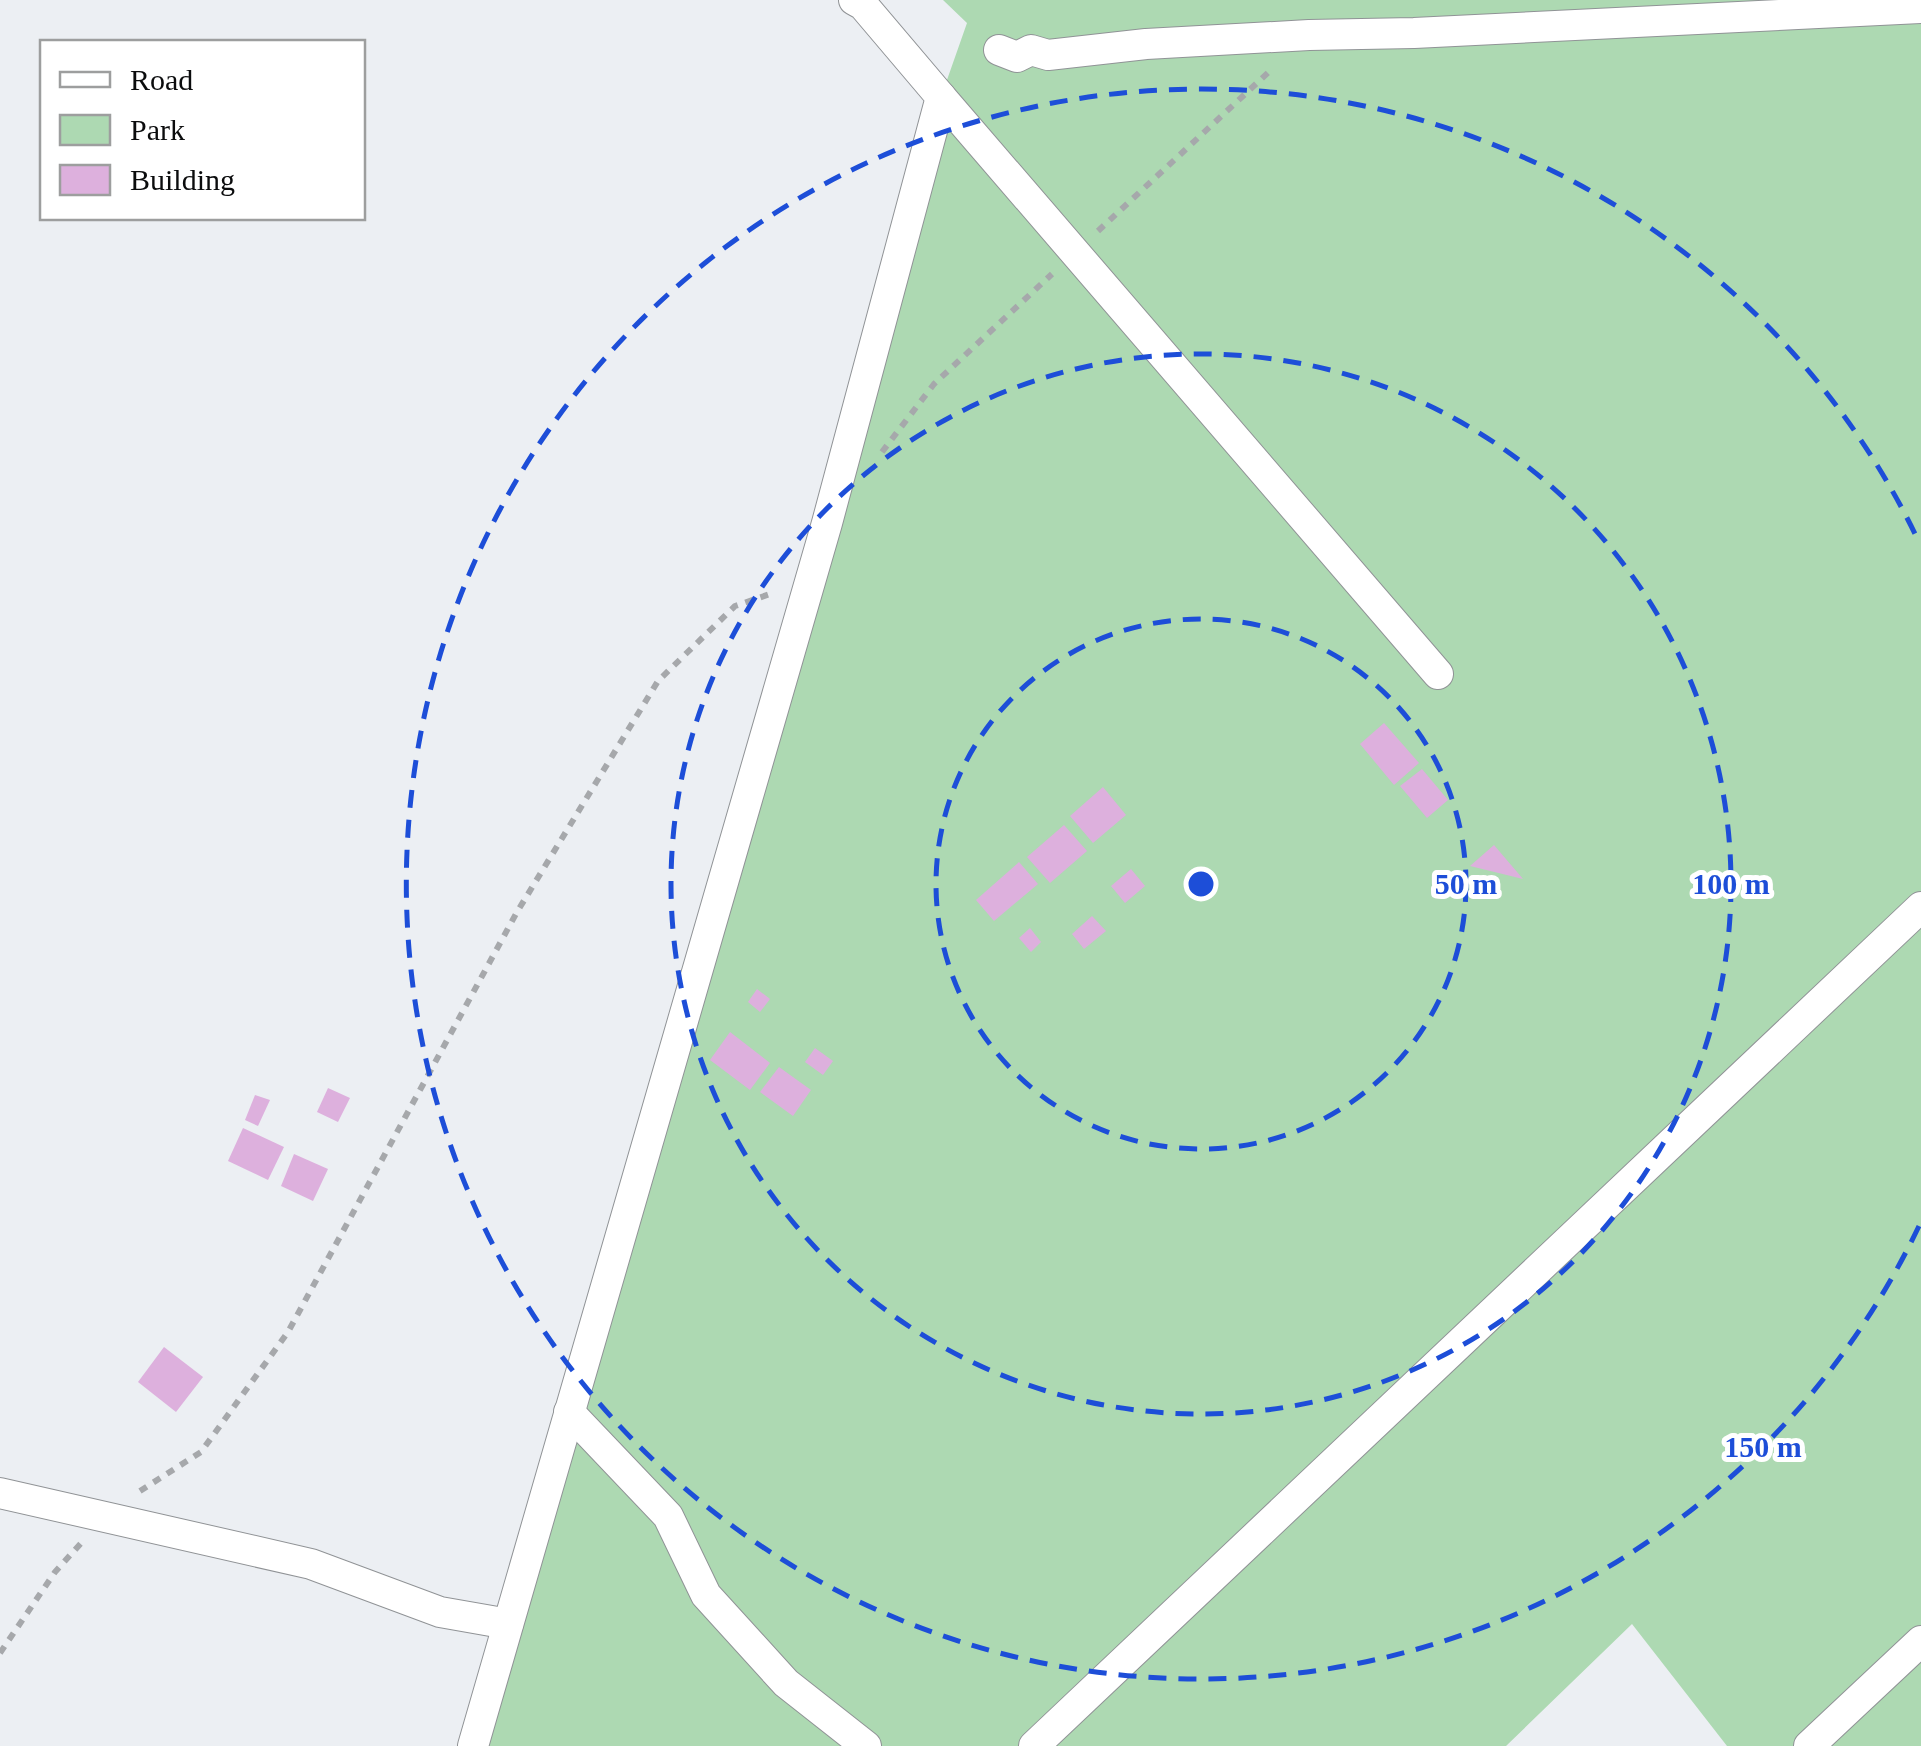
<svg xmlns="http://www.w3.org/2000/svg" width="1921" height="1746" font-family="Georgia,serif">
  <rect width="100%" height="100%" fill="#eceff3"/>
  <!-- green -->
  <path fill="#add9b2" d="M 943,0 L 1921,0 L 1921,1746 L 1727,1746 L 1632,1624 L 1506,1746 L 473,1746 L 941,97 L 967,23 Z"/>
  <!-- building -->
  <g fill="#ddb0dd">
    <path d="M 1384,723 L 1419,763 L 1394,785 L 1360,744 Z"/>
    <path d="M 1422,769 L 1448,800 L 1427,818 L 1400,786 Z"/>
    <path d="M 1103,787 L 1126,815 L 1093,843 L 1070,816 Z"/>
    <path d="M 1064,825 L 1087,851 L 1050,883 L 1027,857 Z"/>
    <path d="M 1494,845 L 1523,879 L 1470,866 Z"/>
    <path d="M 1019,862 L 1038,884 L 994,921 L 976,900 Z"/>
    <path d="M 1131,869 L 1145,886 L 1125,903 L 1111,886 Z"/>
    <path d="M 1092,916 L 1106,931 L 1084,949 L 1072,934 Z"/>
    <path d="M 1030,928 L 1041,942 L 1031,952 L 1019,938 Z"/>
    <path d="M 757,989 L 770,999 L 760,1012 L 748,1002 Z"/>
    <path d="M 730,1032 L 770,1063 L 750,1090 L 710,1060 Z"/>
    <path d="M 815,1048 L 833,1061 L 823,1075 L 805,1062 Z"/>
    <path d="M 779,1067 L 811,1090 L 793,1116 L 760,1092 Z"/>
    <path d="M 328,1088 L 350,1098 L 338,1122 L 317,1112 Z"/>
    <path d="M 255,1095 L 270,1100 L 258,1126 L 245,1120 Z"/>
    <path d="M 243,1128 L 284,1147 L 268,1180 L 228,1161 Z"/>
    <path d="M 294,1154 L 328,1169 L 313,1201 L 281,1186 Z"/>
    <path d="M 164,1347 L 203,1377 L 176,1412 L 138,1382 Z"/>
  </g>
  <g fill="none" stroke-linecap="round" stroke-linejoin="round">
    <defs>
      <g id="street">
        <path d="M 999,50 L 1017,57 L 1031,50 L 1048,55 L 1146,44 L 1309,35 L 1414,33 L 1921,8"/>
        <path d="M 941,97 L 1438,674"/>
        <path d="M 569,1412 L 668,1516 L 706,1595 L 786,1683 L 866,1746"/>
        <path d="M 0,1493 L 311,1564 L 440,1612 L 508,1624"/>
        <path d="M 473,1746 L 827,523 L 941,97 L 863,5 L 854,0"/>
        <path d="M 1034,1746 L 1921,907"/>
        <path d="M 1809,1746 L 1921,1641"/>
      </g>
    </defs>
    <!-- street casing -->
    <use href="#street" stroke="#909396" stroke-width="32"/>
    <!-- path -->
    <g stroke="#a6a8ab" stroke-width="6" stroke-dasharray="8 8" stroke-linecap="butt">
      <path d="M 1098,231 L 1272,69"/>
      <path d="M 882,452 L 934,384 L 1052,274"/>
      <path d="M 140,1491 L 201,1452 L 288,1332 L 517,912 L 658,681 L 735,606 L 773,593"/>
      <path d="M 0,1653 L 55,1572 L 82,1542"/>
    </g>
    <!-- street -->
    <use href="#street" stroke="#fff" stroke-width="30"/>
  </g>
  <!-- distance rings -->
  <g fill="none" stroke="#1d4ed8" stroke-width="5" stroke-dasharray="18 12">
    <circle cx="1201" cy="884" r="265"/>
    <circle cx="1201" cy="884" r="530"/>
    <path d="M1919 1226A795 795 0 1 1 1919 542"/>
  </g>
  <circle cx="1201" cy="884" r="15" fill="#1d4ed8" stroke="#fff" stroke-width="5"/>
  <g font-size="30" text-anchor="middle" font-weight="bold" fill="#1d4ed8" stroke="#fff" stroke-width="10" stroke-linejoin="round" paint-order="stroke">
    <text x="1466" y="894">50 m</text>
    <text x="1731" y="894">100 m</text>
    <text x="1763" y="1457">150 m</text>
  </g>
  <!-- legend -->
  <rect x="40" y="40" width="325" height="180" fill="#ffffff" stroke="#9d9e9e" stroke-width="2.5"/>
  <rect x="60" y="72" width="50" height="15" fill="#ffffff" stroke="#9d9e9e" stroke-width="2.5"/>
  <text x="130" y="90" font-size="30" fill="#0b0c0d">Road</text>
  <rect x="60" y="115" width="50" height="30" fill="#add9b2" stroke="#9d9e9e" stroke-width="2.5"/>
  <text x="130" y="140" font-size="30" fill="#0b0c0d">Park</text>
  <rect x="60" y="165" width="50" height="30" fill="#ddb0dd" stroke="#9d9e9e" stroke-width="2.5"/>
  <text x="130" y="190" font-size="30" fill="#0b0c0d">Building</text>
</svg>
